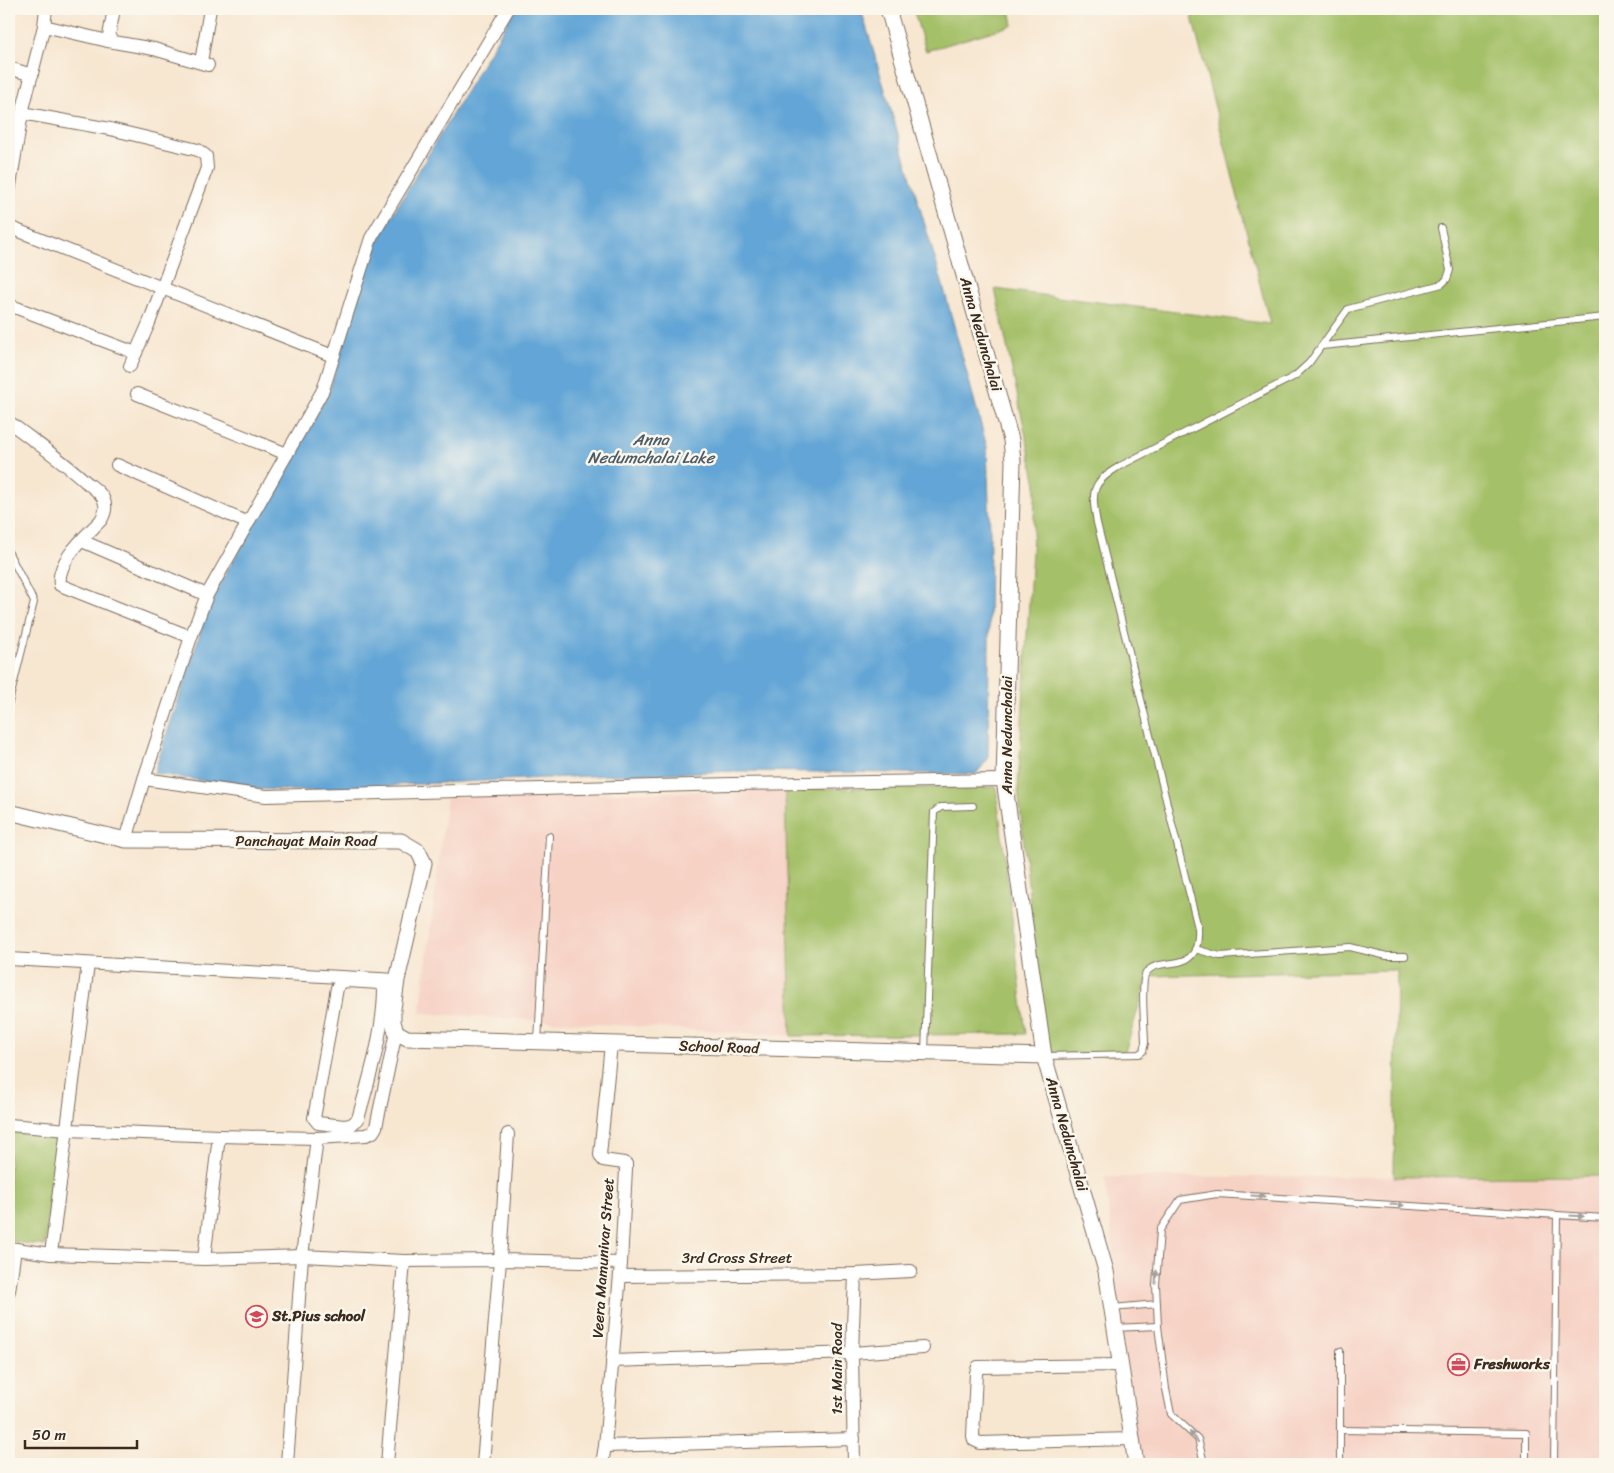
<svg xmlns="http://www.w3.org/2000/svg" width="1614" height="1473" font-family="Sriracha,sans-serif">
  <rect width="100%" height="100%" fill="#fbf7ec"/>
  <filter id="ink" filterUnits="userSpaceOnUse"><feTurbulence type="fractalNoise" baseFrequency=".02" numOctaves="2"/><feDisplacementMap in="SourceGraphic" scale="10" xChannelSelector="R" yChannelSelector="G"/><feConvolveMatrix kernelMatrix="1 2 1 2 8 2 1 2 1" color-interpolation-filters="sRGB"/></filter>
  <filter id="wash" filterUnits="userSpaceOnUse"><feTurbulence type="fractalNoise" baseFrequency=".0096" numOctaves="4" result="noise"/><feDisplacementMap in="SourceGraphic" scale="20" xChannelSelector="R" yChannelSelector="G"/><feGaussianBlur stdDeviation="1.12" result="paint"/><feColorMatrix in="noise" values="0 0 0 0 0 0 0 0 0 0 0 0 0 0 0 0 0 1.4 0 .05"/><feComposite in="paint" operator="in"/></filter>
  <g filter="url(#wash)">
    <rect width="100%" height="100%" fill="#f7e6d0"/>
    <!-- built -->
    <g fill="#f6d2c5">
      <path d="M 785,789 L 791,1036 L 420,1013 L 447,797 Z"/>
      <path d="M 1605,1176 L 1605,1464 L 1136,1464 L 1105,1177 Z"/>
    </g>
    <!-- green -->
    <g fill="#a4c067" stroke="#707542">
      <path d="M 913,9 L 1010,9 L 1013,25 L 926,51 Z"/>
      <path d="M 1190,9 L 1605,9 L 1605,1176 L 1394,1177 L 1397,970 L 1148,976 L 1124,1055 L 1046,1053 L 1018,788 L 1036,484 L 995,289 L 1270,324 Z"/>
      <path d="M 996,787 L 1026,1034 L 791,1036 L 785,789 Z"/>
      <path d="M 9,1132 L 58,1136 L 45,1246 L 9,1241 Z"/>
    </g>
    <!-- water -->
    <path fill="#62a5d6" stroke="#4e687a" d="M 515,9 L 861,9 L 944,289 L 987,447 L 990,531 L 988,759 L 976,774 L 740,771 L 612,775 L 397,785 L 378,790 L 316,791 L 253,789 L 154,773 L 211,600 L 329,391 L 374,246 Z"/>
  </g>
  <g filter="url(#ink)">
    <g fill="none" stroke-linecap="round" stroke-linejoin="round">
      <defs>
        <g id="service">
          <path d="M 1322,346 L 1605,317"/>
          <path d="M 9,553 L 34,602 L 9,702"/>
          <path d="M 1195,949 L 1220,956 L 1350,947 L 1387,956 L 1405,956"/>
          <path d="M 538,1042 L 549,836"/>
          <path d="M 925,1052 L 934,812 L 941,807 L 973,806"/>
          <path d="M 1044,1056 L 1139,1054 L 1143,1051 L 1145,1043 C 1145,1029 1140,982 1146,973 C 1160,953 1201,979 1198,928 L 1097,523 C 1091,491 1091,483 1120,466 L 1295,376 L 1309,363 L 1348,309 L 1442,284 L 1447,279 L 1450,270 L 1441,228"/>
          <path d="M 1112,1308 L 1157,1304"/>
          <path d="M 1114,1328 L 1158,1326"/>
          <path d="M 1340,1351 L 1340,1464"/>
          <path d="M 1340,1430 L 1526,1433 L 1526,1464"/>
          <path d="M 1241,1464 L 1204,1463 L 1198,1439 L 1171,1414 L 1166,1389 L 1158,1326 L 1156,1285 L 1160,1230 L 1180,1200 L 1217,1194 L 1605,1218"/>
          <path d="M 1554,1464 L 1557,1215"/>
        </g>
        <g id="minor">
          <path d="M 508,9 L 371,238 L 323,390 L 207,595 L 191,637 L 144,779 L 266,796 L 732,784 L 1004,780"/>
          <path d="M 44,26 L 108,41 L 154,49 L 208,65"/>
          <path d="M 108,41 L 114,9"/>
          <path d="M 201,62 L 210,9"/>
          <path d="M 9,68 L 32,75"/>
          <path d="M 22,113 L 110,129 L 198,150 L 206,156 L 207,168 L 149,323 L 130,366"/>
          <path d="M 9,191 L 22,113 L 44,26 L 46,9"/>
          <path d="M 9,227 L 333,356"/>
          <path d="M 9,305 L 136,353"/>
          <path d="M 137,394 L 287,454"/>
          <path d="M 9,422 C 35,442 62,460 86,482 C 92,487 99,491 103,498 C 107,506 106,512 101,520 C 86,536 56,561 60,585 L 191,637"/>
          <path d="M 117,465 L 248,523"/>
          <path d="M 82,541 L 207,595"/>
          <path d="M 126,840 L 144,779"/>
          <path d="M 9,959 L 397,980"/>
          <path d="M 348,981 L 379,983 L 384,987 C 384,1032 370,1075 358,1119 L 351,1125 L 344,1126 L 318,1123 L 314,1118 L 317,1102 L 337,988 L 341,982 Z"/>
          <path d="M 9,1125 L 68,1130 L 219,1136 L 317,1138 L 366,1135 L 373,1132 L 376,1127 L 396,1032"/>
          <path d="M 9,1248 L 51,1254 L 204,1259 L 302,1256 L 404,1261 L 500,1260 L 621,1263"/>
          <path d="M 51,1254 L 88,964"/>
          <path d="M 204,1259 L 219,1136"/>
          <path d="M 620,1276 L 855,1274 L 911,1271"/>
          <path d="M 9,1291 L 15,1249"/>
          <path d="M 612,1361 L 852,1353 L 923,1348"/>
          <path d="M 1120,1365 L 978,1367 L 976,1373 L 973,1436 L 974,1440 L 980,1443 L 1131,1439"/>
          <path d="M 605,1446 L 854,1439"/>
          <path d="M 287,1464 L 302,1256 L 317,1138"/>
          <path d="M 387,1464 L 404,1261"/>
          <path d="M 483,1464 L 500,1260 L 508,1134"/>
          <path d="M 602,1464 L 605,1446 L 621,1263 L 626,1169 L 626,1164 L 624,1163 L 603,1160 L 600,1155 L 611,1044"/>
          <path d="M 854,1464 L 852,1353 L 855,1274"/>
        </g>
        <g id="tertiary">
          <path d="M 888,9 L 1011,440 L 1013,461 L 1004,780 L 1044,1056 L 1106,1271 L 1136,1464"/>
          <path d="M 9,812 L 126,840 L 401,841 L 418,851 L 424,863 L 397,980 L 393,1009 L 393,1022 L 396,1032 L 407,1038 L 1044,1056"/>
        </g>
      </defs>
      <!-- service casing -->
      <use href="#service" stroke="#7d6c5c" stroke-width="8"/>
      <!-- minor casing -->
      <use href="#minor" stroke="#7d6c5c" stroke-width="14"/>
      <!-- tertiary casing -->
      <use href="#tertiary" stroke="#7d6c5c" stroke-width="17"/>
      <!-- service -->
      <use href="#service" stroke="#fff" stroke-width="6"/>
      <!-- minor -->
      <use href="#minor" stroke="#fff" stroke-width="12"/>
      <!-- tertiary -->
      <use href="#tertiary" stroke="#fff" stroke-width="15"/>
    </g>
    <!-- one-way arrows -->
    <defs><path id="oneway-solid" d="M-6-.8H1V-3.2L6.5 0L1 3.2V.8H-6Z" transform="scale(1.25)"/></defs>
    <g fill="#a79f9a">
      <use href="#oneway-solid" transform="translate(1258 1196) rotate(3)"/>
      <use href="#oneway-solid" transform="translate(1397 1205) rotate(4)"/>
      <use href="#oneway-solid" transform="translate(1577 1216) rotate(4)"/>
      <use href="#oneway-solid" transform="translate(1156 1277) rotate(-86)"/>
      <use href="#oneway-solid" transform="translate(1194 1437) rotate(-129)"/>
    </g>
  </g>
  <!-- icons -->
  <defs>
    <symbol id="school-ring" viewBox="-11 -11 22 22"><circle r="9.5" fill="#fbf7ec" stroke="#d1495b" stroke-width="1.5"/><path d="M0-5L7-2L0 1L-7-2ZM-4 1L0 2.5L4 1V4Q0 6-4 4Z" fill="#d1495b"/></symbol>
    <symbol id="office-ring" viewBox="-11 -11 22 22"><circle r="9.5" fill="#fbf7ec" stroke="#d1495b" stroke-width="1.5"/><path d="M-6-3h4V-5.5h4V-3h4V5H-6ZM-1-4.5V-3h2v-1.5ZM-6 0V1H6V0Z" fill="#d1495b"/></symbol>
  </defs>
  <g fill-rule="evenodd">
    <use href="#school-ring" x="244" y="1304" width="25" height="25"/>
    <use href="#office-ring" x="1446" y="1352" width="25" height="25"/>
  </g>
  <g text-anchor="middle" stroke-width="5" stroke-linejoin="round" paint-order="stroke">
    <!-- street labels -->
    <g font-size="15" fill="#3b2a1e" stroke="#fbf7ec">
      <text transform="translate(981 334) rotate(74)" y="5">Anna Nedunchalai</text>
      <text transform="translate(1007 735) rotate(-90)" y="5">Anna Nedunchalai</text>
      <text x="306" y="846">Panchayat Main Road</text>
      <text transform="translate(719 1047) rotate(2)" y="5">School Road</text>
      <text transform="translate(1067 1134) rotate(74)" y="5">Anna Nedunchalai</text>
      <text transform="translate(603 1258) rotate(-86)" y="5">Veera Mamunivar Street</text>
      <text x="737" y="1263">3rd Cross Street</text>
      <text transform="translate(837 1369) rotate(-90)" y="5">1st Main Road</text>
    </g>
    <!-- poi labels -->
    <g font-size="15" font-weight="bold" fill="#3b2a1e" stroke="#fbf7ec" text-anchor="start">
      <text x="272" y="1321">St.Pius school</text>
      <text x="1474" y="1369">Freshworks</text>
    </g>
    <!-- water labels -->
    <g font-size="16" font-style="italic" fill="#4b5b68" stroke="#fbf7ec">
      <text x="651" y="445">Anna<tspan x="651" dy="18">Nedumchalai Lake</tspan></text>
    </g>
  </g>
  <!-- margin -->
  <rect width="1614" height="1473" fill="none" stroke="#fbf7ec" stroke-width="30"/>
  <!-- scale -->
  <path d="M25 1440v8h112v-8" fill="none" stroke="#3b2a1e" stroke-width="2.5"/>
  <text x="32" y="1440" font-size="15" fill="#3b2a1e" stroke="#fbf7ec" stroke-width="4" paint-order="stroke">50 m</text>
</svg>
